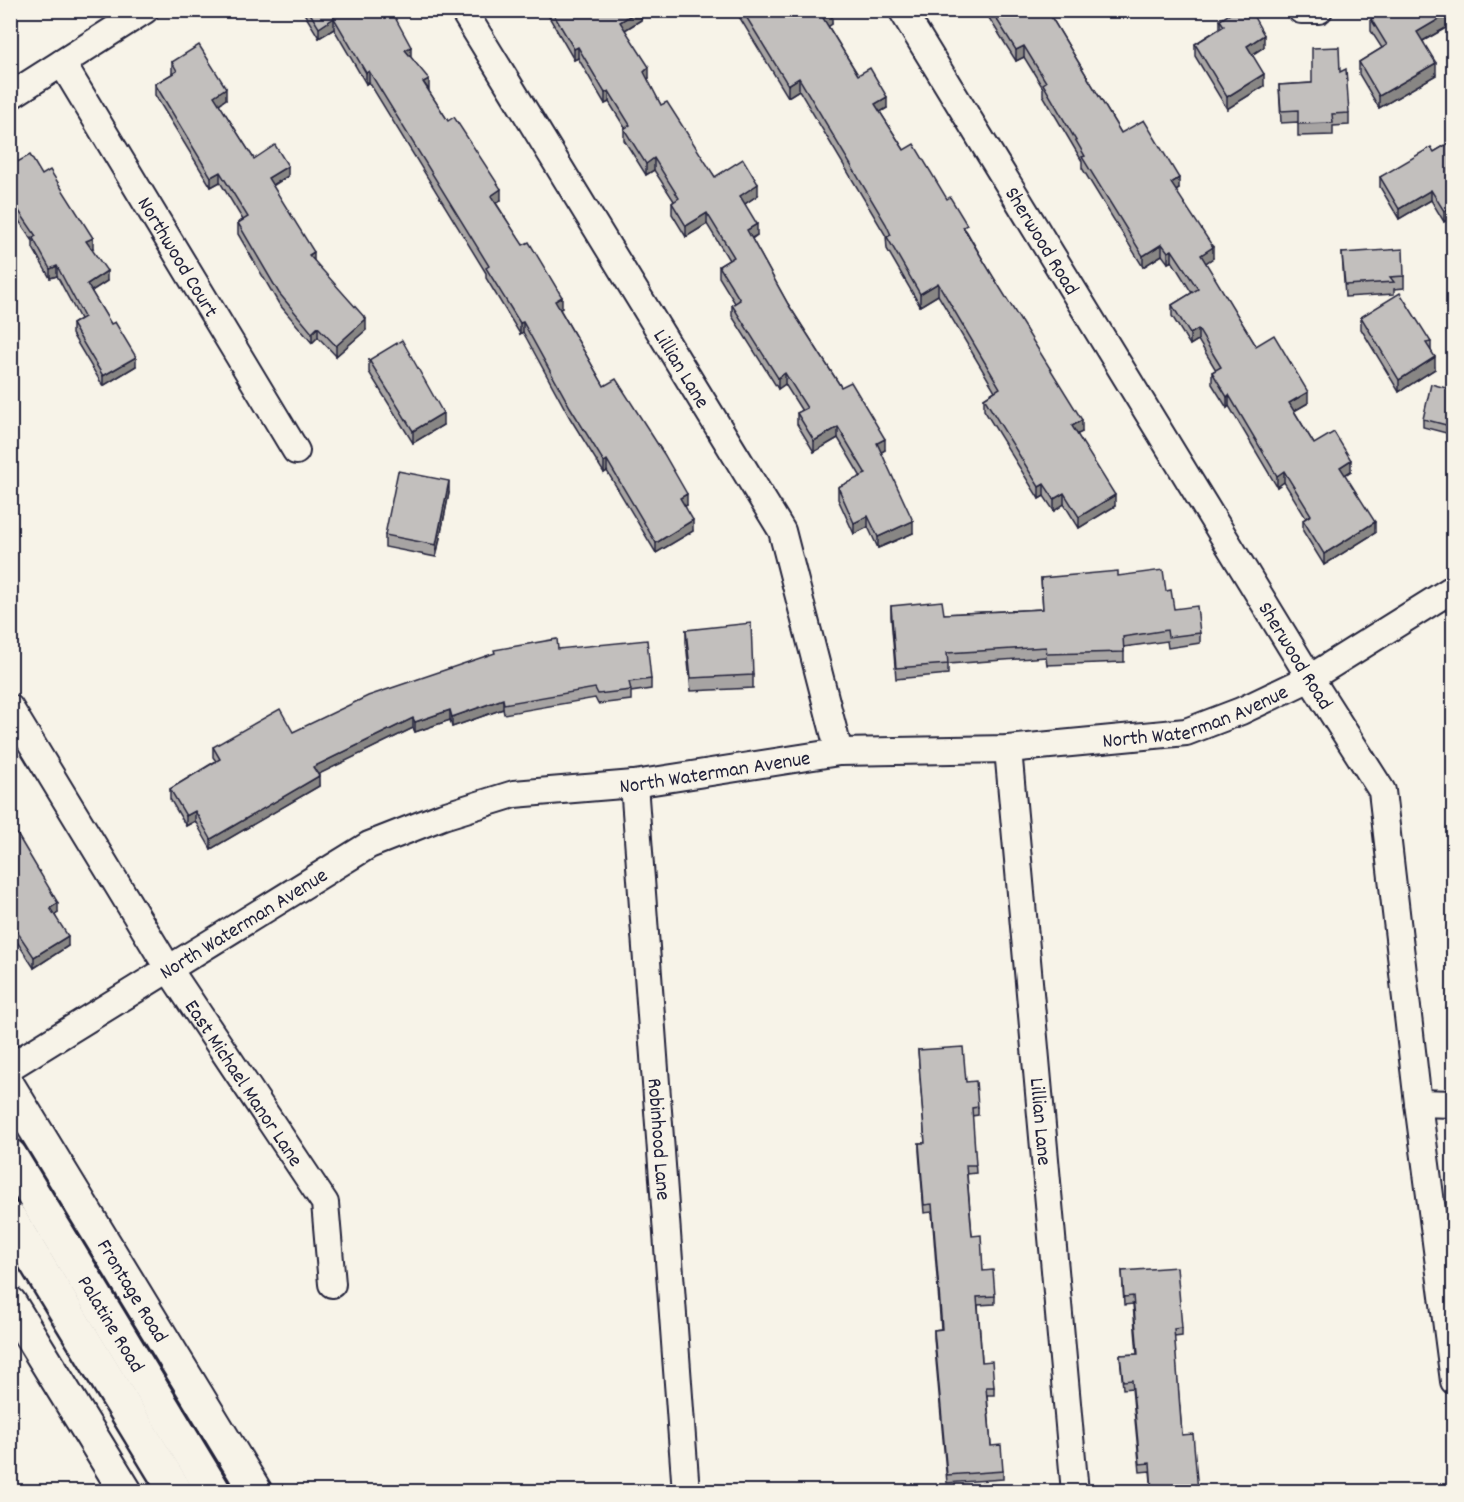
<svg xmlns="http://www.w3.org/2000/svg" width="1464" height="1502" font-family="Dekko,sans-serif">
  <rect width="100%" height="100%" fill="#f7f3e8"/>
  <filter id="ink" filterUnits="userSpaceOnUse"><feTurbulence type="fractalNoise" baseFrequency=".0167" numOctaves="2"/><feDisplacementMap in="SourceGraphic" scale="12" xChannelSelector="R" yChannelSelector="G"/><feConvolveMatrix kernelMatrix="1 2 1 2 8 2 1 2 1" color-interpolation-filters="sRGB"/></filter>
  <g filter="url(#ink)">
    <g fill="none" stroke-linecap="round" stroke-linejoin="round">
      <defs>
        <g id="minor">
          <path id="s1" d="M 463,10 L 782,531 L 839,752"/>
          <path id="s2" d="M 902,10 L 1310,678 L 1382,791 L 1418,1103 L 1454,1381"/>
          <path d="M 1301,10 L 1319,10"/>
          <path id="s3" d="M 62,63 L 296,451"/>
          <path d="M 10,96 L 145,10"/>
          <path id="s4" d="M 10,708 L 168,968 L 325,1203 L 332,1284"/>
          <path id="s5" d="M 1008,749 L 1075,1492"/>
          <path id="s6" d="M 634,784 L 686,1492"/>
          <path id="s7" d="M 10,1067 L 369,845 L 443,816 L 514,794 L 634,784 L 839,752 L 1008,749 L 1186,732 L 1241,711 L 1310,678 L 1454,588"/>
          <path d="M 1418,1103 L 1454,1104"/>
        </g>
        <g id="tertiary">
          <path id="s8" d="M 10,1088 L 256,1492"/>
          <path d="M 10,1303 L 126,1492"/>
        </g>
        <g id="trunk">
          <path id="s9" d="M 10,1156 L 214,1492"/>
          <path d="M 10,1219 L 176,1492"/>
        </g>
      </defs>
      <!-- minor casing -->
      <use href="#minor" stroke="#22223b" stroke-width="30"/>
      <!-- tertiary casing -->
      <use href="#tertiary" stroke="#22223b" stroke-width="36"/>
      <!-- trunk casing -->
      <use href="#trunk" stroke="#22223b" stroke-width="38"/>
      <!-- minor -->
      <use href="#minor" stroke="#f7f3e8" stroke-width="26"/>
      <!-- tertiary -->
      <use href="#tertiary" stroke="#f7f3e8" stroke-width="32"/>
      <!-- trunk -->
      <use href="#trunk" stroke="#f7f3e8" stroke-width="33"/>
    </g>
    <!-- wall -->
    <g fill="#a7a4a3" stroke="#22223b" stroke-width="1.5">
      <path d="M 302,10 L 391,10 L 411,57 L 428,90 L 448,121 L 501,200 L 496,203 L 562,308 L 560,309 L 604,386 L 687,505 L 685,506 L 693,531 L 656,553 L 607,471 L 604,473 L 570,418 L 523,332 L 520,334 L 486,278 L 486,273 L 369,82 L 366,84 L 334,29 L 319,38 Z"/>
      <path d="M 545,10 L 641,10 L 641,20 L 625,30 L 649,78 L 647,79 L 661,105 L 715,177 L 758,195 L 745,204 L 757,235 L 752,239 L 788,304 L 841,387 L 885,450 L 881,452 L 913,533 L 878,548 L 868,527 L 854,534 L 838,499 L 838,487 L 861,477 L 838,438 L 814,452 L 797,424 L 797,413 L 802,411 L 785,384 L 778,389 L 732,316 L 732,305 L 735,303 L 719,277 L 719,266 L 729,260 L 707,224 L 686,237 L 672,214 L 672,203 L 674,201 L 654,170 L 646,175 L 624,140 L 624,129 L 625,128 L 609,102 L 605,104 L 578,58 L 574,60 Z"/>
      <path d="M 735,10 L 830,10 L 832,24 L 828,26 L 858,75 L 887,108 L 880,112 L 904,150 L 967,232 L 1082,432 L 1077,434 L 1115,506 L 1079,528 L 1064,504 L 1054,511 L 1044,496 L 1039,499 L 984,410 L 984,398 L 995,391 L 938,295 L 920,306 L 887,249 L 886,236 L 799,90 L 788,97 Z"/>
      <path d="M 984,10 L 1047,10 L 1121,133 L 1179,189 L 1176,191 L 1213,258 L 1205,263 L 1256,346 L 1308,403 L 1294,411 L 1314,444 L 1351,471 L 1345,475 L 1375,533 L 1324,565 L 1303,531 L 1303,520 L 1306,518 L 1284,482 L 1277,487 L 1229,406 L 1227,408 L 1212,384 L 1212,372 L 1216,370 L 1198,340 L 1190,345 L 1172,316 L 1172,305 L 1192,293 L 1172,261 L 1168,263 L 1162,255 L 1143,267 L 1082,168 L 1082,161 L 1043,95 L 1043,88 L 1024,57 L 1016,61 Z"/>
      <path d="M 1454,10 L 1454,27 L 1451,25 L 1423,41 L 1436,75 L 1379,108 L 1359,74 L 1359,62 L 1382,48 L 1371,31 L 1371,19 Z"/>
      <path d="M 1220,20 L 1264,47 L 1252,54 L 1264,86 L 1227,109 L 1195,56 L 1195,44 L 1220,28 Z"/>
      <path d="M 172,62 L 226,99 L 219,104 L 254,159 L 288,176 L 273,186 L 314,261 L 366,330 L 336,356 L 318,337 L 312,343 L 279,304 L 238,234 L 238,223 L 243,220 L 220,182 L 211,187 L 155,95 L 155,84 L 172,74 Z"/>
      <path d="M 1312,83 L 1349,113 L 1349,125 L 1333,126 L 1333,135 L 1298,136 L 1298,122 L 1281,123 L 1279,85 Z"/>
      <path d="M 1454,140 L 1454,216 L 1444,222 L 1431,200 L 1399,219 L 1380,187 L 1380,177 L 1434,152 Z"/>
      <path d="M 10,166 L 42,175 L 93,248 L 91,248 L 107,281 L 91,291 L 136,366 L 103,386 L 72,334 L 72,324 L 80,319 L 57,276 L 50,278 L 33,248 L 33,241 L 10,208 Z"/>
      <path d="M 1342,253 L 1404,276 L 1404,288 L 1394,289 L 1394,294 L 1345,297 Z"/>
      <path d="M 1361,317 L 1431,342 L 1431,350 L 1435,369 L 1399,392 L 1361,329 Z"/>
      <path d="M 369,360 L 443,425 L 413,443 L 369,372 Z"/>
      <path d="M 1454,390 L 1454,435 L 1423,427 L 1423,419 Z"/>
      <path d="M 449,493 L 436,557 L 385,547 L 385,535 Z"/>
      <path d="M 1118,576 L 1166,591 L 1174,609 L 1200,633 L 1200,643 L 1168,648 L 1167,641 L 1124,647 L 1124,662 L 1047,665 L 1046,657 L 948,664 L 948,674 L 896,679 L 891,617 L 891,606 L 944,614 L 1043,609 L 1041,578 Z"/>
      <path d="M 686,630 L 753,675 L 753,688 L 691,691 L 686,642 Z"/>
      <path d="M 558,649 L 651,679 L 651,689 L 631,692 L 631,700 L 598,704 L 595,698 L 504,714 L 503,709 L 452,727 L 450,720 L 415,732 L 413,728 L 318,774 L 319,786 L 211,849 L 195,821 L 186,826 L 170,799 L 170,789 L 216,761 L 213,757 L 213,747 L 293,732 Z"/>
      <path d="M 10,838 L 58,913 L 55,915 L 68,946 L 34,968 L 10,931 Z"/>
      <path d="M 918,1050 L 966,1082 L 978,1107 L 978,1115 L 972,1116 L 976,1173 L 967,1174 L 972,1236 L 983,1271 L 995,1296 L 995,1304 L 978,1305 L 982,1362 L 994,1387 L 994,1395 L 987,1395 L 991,1446 L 1003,1471 L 1003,1479 L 947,1483 L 934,1338 L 934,1330 L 941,1329 L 932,1212 L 924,1213 L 919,1151 L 919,1143 L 925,1143 Z"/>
      <path d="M 1122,1271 L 1182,1328 L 1182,1336 L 1174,1337 L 1182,1435 L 1198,1491 L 1152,1491 L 1150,1471 L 1140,1472 L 1132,1388 L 1123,1389 L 1120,1355 L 1137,1354 L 1133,1304 L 1124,1305 Z"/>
    </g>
    <!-- shaded-wall -->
    <g fill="#888684" stroke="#22223b" stroke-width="1.5">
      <path d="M 639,10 L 641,10 L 641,20 L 620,33 L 620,22 Z"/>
      <path d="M 1451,12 L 1451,25 L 1417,44 L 1417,32 Z"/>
      <path d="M 832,13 L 832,24 L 823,30 L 823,18 Z"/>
      <path d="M 334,18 L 334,29 L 319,38 L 319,28 Z"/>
      <path d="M 1264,35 L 1264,47 L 1247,58 L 1247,46 Z"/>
      <path d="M 1024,46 L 1024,57 L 1016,61 L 1016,50 Z"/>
      <path d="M 411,47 L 411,58 L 405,50 Z"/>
      <path d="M 578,47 L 578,58 L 574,60 L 574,49 Z"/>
      <path d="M 1436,63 L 1436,75 L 1379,108 L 1379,96 Z"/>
      <path d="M 649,67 L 649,78 L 644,84 L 644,72 Z"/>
      <path d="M 369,71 L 369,82 L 366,84 L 366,73 Z"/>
      <path d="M 1264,74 L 1264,86 L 1227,109 L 1227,97 Z"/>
      <path d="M 799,78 L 799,90 L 788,97 L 788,85 Z"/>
      <path d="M 429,79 L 429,90 L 423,82 Z"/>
      <path d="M 226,88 L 226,99 L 214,107 L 214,96 Z"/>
      <path d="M 609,91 L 609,102 L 605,104 L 605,93 Z"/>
      <path d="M 887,97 L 887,108 L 875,115 L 875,104 Z"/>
      <path d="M 654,158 L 654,170 L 646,175 L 646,164 Z"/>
      <path d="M 288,166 L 288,176 L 268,188 L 268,178 Z"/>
      <path d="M 220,172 L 220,182 L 211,187 L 211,177 Z"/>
      <path d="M 1179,178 L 1179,189 L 1171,194 L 1171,183 Z"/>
      <path d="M 758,184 L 758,195 L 740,207 L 740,196 Z"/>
      <path d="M 501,189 L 501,200 L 491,206 L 491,196 Z"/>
      <path d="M 1431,190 L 1431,200 L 1399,219 L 1399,209 Z"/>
      <path d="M 1454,206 L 1454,216 L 1444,222 L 1444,211 Z"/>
      <path d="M 707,213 L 707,224 L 686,237 L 686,226 Z"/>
      <path d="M 757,224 L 757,235 L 747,241 L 747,230 Z"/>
      <path d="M 93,238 L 93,248 L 86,251 L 86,241 Z"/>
      <path d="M 1162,244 L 1162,255 L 1143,267 L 1143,256 Z"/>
      <path d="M 1213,247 L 1213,258 L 1201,266 L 1201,255 Z"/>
      <path d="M 1172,250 L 1172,261 L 1168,263 L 1168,252 Z"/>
      <path d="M 314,252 L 314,262 L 309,255 Z"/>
      <path d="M 57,266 L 57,276 L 50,278 L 50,269 Z"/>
      <path d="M 107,271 L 107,281 L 87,294 L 87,284 Z"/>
      <path d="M 938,283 L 938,295 L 920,306 L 920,294 Z"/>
      <path d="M 562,297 L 562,308 L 555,312 L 555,301 Z"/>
      <path d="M 366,319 L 366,330 L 336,356 L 336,346 Z"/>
      <path d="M 523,322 L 523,332 L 520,334 L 520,323 Z"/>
      <path d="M 318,327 L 318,337 L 312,343 L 312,333 Z"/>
      <path d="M 1198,329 L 1198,340 L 1190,345 L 1190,334 Z"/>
      <path d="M 136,357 L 136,366 L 103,386 L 103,376 Z"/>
      <path d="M 1435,357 L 1435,369 L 1399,392 L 1399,380 Z"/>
      <path d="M 785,373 L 785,384 L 778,389 L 778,378 Z"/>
      <path d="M 1308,392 L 1308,403 L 1289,414 L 1289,403 Z"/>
      <path d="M 1229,395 L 1229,406 L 1227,408 L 1227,397 Z"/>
      <path d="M 443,413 L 443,425 L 413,443 L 413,431 Z"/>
      <path d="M 1082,420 L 1082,432 L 1072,437 L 1072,426 Z"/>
      <path d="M 838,427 L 838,438 L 814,452 L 814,441 Z"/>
      <path d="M 885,439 L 885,450 L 877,455 L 877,443 Z"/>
      <path d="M 607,460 L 607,471 L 604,473 L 604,462 Z"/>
      <path d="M 1351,460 L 1351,471 L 1340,478 L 1340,467 Z"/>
      <path d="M 1284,471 L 1284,482 L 1277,487 L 1277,476 Z"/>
      <path d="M 449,481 L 449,493 L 436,557 L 436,545 Z"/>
      <path d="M 1044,484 L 1044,496 L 1039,499 L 1039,487 Z"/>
      <path d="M 1064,493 L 1064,504 L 1054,511 L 1054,499 Z"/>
      <path d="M 687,494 L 687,505 L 680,509 L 680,498 Z"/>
      <path d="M 1115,495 L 1115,506 L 1079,528 L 1079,517 Z"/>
      <path d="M 868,516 L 868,527 L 854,534 L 854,523 Z"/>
      <path d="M 693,520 L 693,531 L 656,553 L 656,543 Z"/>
      <path d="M 913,521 L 913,533 L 878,548 L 878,537 Z"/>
      <path d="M 1375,522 L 1375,533 L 1324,565 L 1324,554 Z"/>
      <path d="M 503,699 L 503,709 L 452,727 L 452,717 Z"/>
      <path d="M 450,710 L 450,720 L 415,732 L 415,722 Z"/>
      <path d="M 413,718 L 413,728 L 313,777 L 313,767 Z"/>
      <path d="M 319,776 L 319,786 L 211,849 L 211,839 Z"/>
      <path d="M 195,811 L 195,821 L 186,826 L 186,816 Z"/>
      <path d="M 58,903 L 58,913 L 50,918 L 50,908 Z"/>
      <path d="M 68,936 L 68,946 L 34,968 L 34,957 Z"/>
    </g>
    <!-- building -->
    <g fill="#c2bfbd" stroke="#22223b" stroke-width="1.5">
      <path d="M 308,10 L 391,10 L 411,47 L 405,50 L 429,79 L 423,82 L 448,121 L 454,117 L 501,189 L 491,196 L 523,245 L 529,242 L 562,297 L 555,301 L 604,386 L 616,379 L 664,454 L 687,494 L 680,498 L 693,520 L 656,543 L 607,460 L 604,462 L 570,407 L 523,322 L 520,323 L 486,268 L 489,266 L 369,71 L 366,73 L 334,18 L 319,28 Z"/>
      <path d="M 551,10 L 639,10 L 620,22 L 649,67 L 644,72 L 661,105 L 667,102 L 715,177 L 743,159 L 758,184 L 740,196 L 757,224 L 747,230 L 788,304 L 841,387 L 851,382 L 885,439 L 877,443 L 913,521 L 878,537 L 868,516 L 854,523 L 838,487 L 866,474 L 838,427 L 814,441 L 797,413 L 807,408 L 785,373 L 778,378 L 732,305 L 740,300 L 719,266 L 734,257 L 707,213 L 686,226 L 672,203 L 679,198 L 654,158 L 646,164 L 624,129 L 630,125 L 609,91 L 605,93 L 578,47 L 574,49 Z"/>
      <path d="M 742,10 L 830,10 L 832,13 L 823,18 L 858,75 L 870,68 L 887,97 L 875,104 L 904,150 L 914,144 L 947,199 L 950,197 L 967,225 L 963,227 L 994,278 L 1082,420 L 1072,426 L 1115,495 L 1079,517 L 1064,493 L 1054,499 L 1044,484 L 1039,487 L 984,398 L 1000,388 L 938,283 L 920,294 L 887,237 L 891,235 L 886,224 L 799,78 L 788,85 Z"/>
      <path d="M 991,10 L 1047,10 L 1121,133 L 1144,120 L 1179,178 L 1171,183 L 1213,247 L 1201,255 L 1256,346 L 1274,335 L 1308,392 L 1289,403 L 1314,444 L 1334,432 L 1351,460 L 1340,467 L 1375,522 L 1324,554 L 1303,520 L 1311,515 L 1284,471 L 1277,476 L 1229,395 L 1227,397 L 1212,372 L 1221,367 L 1198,329 L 1190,334 L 1172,305 L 1198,289 L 1172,250 L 1168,252 L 1162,244 L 1143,256 L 1082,157 L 1085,156 L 1043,84 L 1046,82 L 1024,46 L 1016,50 Z"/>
      <path d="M 1236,10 L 1250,10 L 1264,35 L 1247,46 L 1264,74 L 1227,97 L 1195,44 L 1224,26 L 1220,20 Z"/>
      <path d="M 1385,10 L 1454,10 L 1454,15 L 1451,12 L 1417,32 L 1436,63 L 1379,96 L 1359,62 L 1387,45 L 1371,19 Z"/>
      <path d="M 199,45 L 226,88 L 214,96 L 254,159 L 275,145 L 288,166 L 268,178 L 314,252 L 309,255 L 366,319 L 336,346 L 318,327 L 312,333 L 279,293 L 238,223 L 248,217 L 220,172 L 211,177 L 155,84 L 177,71 L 172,62 Z"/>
      <path d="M 1339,47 L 1340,72 L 1346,69 L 1349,113 L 1332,114 L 1333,123 L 1298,124 L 1298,110 L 1281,111 L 1279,85 L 1312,83 L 1312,48 Z"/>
      <path d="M 1454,140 L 1454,206 L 1444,211 L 1431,190 L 1399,209 L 1380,177 L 1431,147 L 1434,152 Z"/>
      <path d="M 30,155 L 42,175 L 50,170 L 93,238 L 86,241 L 107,271 L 87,284 L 111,324 L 115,322 L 136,357 L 103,376 L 72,324 L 84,317 L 57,266 L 50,269 L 33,238 L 36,236 L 10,198 L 10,166 Z"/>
      <path d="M 1403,249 L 1404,276 L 1390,277 L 1394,282 L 1345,285 L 1342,253 Z"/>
      <path d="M 1400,293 L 1431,342 L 1426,343 L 1435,357 L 1399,380 L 1361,317 Z"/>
      <path d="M 402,340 L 443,413 L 413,431 L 369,360 Z"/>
      <path d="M 1431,384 L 1454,390 L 1454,427 L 1423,419 Z"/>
      <path d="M 398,471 L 449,481 L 436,545 L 385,535 Z"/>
      <path d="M 1163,570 L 1166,591 L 1171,590 L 1174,609 L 1197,606 L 1200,633 L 1168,637 L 1167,630 L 1123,637 L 1124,652 L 1047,654 L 1046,647 L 947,653 L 948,664 L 896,668 L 891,606 L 942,601 L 944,614 L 1043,609 L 1041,578 L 1118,571 L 1118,576 Z"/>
      <path d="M 751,623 L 753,675 L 691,678 L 686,630 Z"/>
      <path d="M 557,639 L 558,649 L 647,640 L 651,679 L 629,682 L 631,690 L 598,694 L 595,688 L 504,704 L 503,699 L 452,717 L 450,710 L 415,722 L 413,718 L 313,767 L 319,776 L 211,839 L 195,811 L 186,816 L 170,789 L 220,759 L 213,747 L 280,709 L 293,732 L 368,696 L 495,653 L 494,650 Z"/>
      <path d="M 17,834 L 58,903 L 50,908 L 68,936 L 34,957 L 10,921 L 10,838 Z"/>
      <path d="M 963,1047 L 966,1082 L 976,1081 L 978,1107 L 972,1108 L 976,1165 L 966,1165 L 972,1236 L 981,1235 L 983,1271 L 993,1270 L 995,1296 L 977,1297 L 982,1362 L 992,1361 L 994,1387 L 986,1387 L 991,1446 L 1001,1445 L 1003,1471 L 947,1475 L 934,1330 L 942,1329 L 932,1204 L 924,1205 L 919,1143 L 925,1143 L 918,1050 Z"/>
      <path d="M 1177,1267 L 1182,1328 L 1174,1329 L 1182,1435 L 1193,1434 L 1198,1491 L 1152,1491 L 1150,1463 L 1140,1464 L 1132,1380 L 1123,1381 L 1120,1355 L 1138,1354 L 1133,1296 L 1124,1297 L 1122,1271 Z"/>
    </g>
  </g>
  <g text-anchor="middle" stroke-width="5" stroke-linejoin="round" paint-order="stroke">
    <!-- street labels -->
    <g font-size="21" fill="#22223b" stroke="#f7f3e8">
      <text dy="7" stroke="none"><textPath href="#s2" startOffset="270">Sherwood Road</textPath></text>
      <text dy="7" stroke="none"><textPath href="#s3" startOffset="226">Northwood Court</textPath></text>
      <text dy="7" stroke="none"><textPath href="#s1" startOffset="420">Lillian Lane</textPath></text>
      <text dy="7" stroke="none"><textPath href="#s2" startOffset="756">Sherwood Road</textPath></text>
      <text dy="7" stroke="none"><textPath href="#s7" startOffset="1264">North Waterman Avenue</textPath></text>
      <text dy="7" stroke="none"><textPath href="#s7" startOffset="778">North Waterman Avenue</textPath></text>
      <text dy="7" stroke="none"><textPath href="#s7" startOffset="274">North Waterman Avenue</textPath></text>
      <text dy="7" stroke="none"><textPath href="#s4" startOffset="442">East Michael Manor Lane</textPath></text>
      <text dy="7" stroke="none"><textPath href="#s5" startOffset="374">Lillian Lane</textPath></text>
      <text dy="7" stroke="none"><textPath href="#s6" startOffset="356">Robinhood Lane</textPath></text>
      <text dy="7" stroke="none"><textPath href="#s8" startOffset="237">Frontage Road</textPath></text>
      <text dy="7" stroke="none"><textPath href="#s9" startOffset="196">Palatine Road</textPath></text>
    </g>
  </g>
  <!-- margin -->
  <rect width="1464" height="1502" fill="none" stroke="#f7f3e8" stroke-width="36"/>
  <rect x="18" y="18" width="1428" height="1466" fill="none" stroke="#22223b" stroke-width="2" filter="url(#ink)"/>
</svg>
